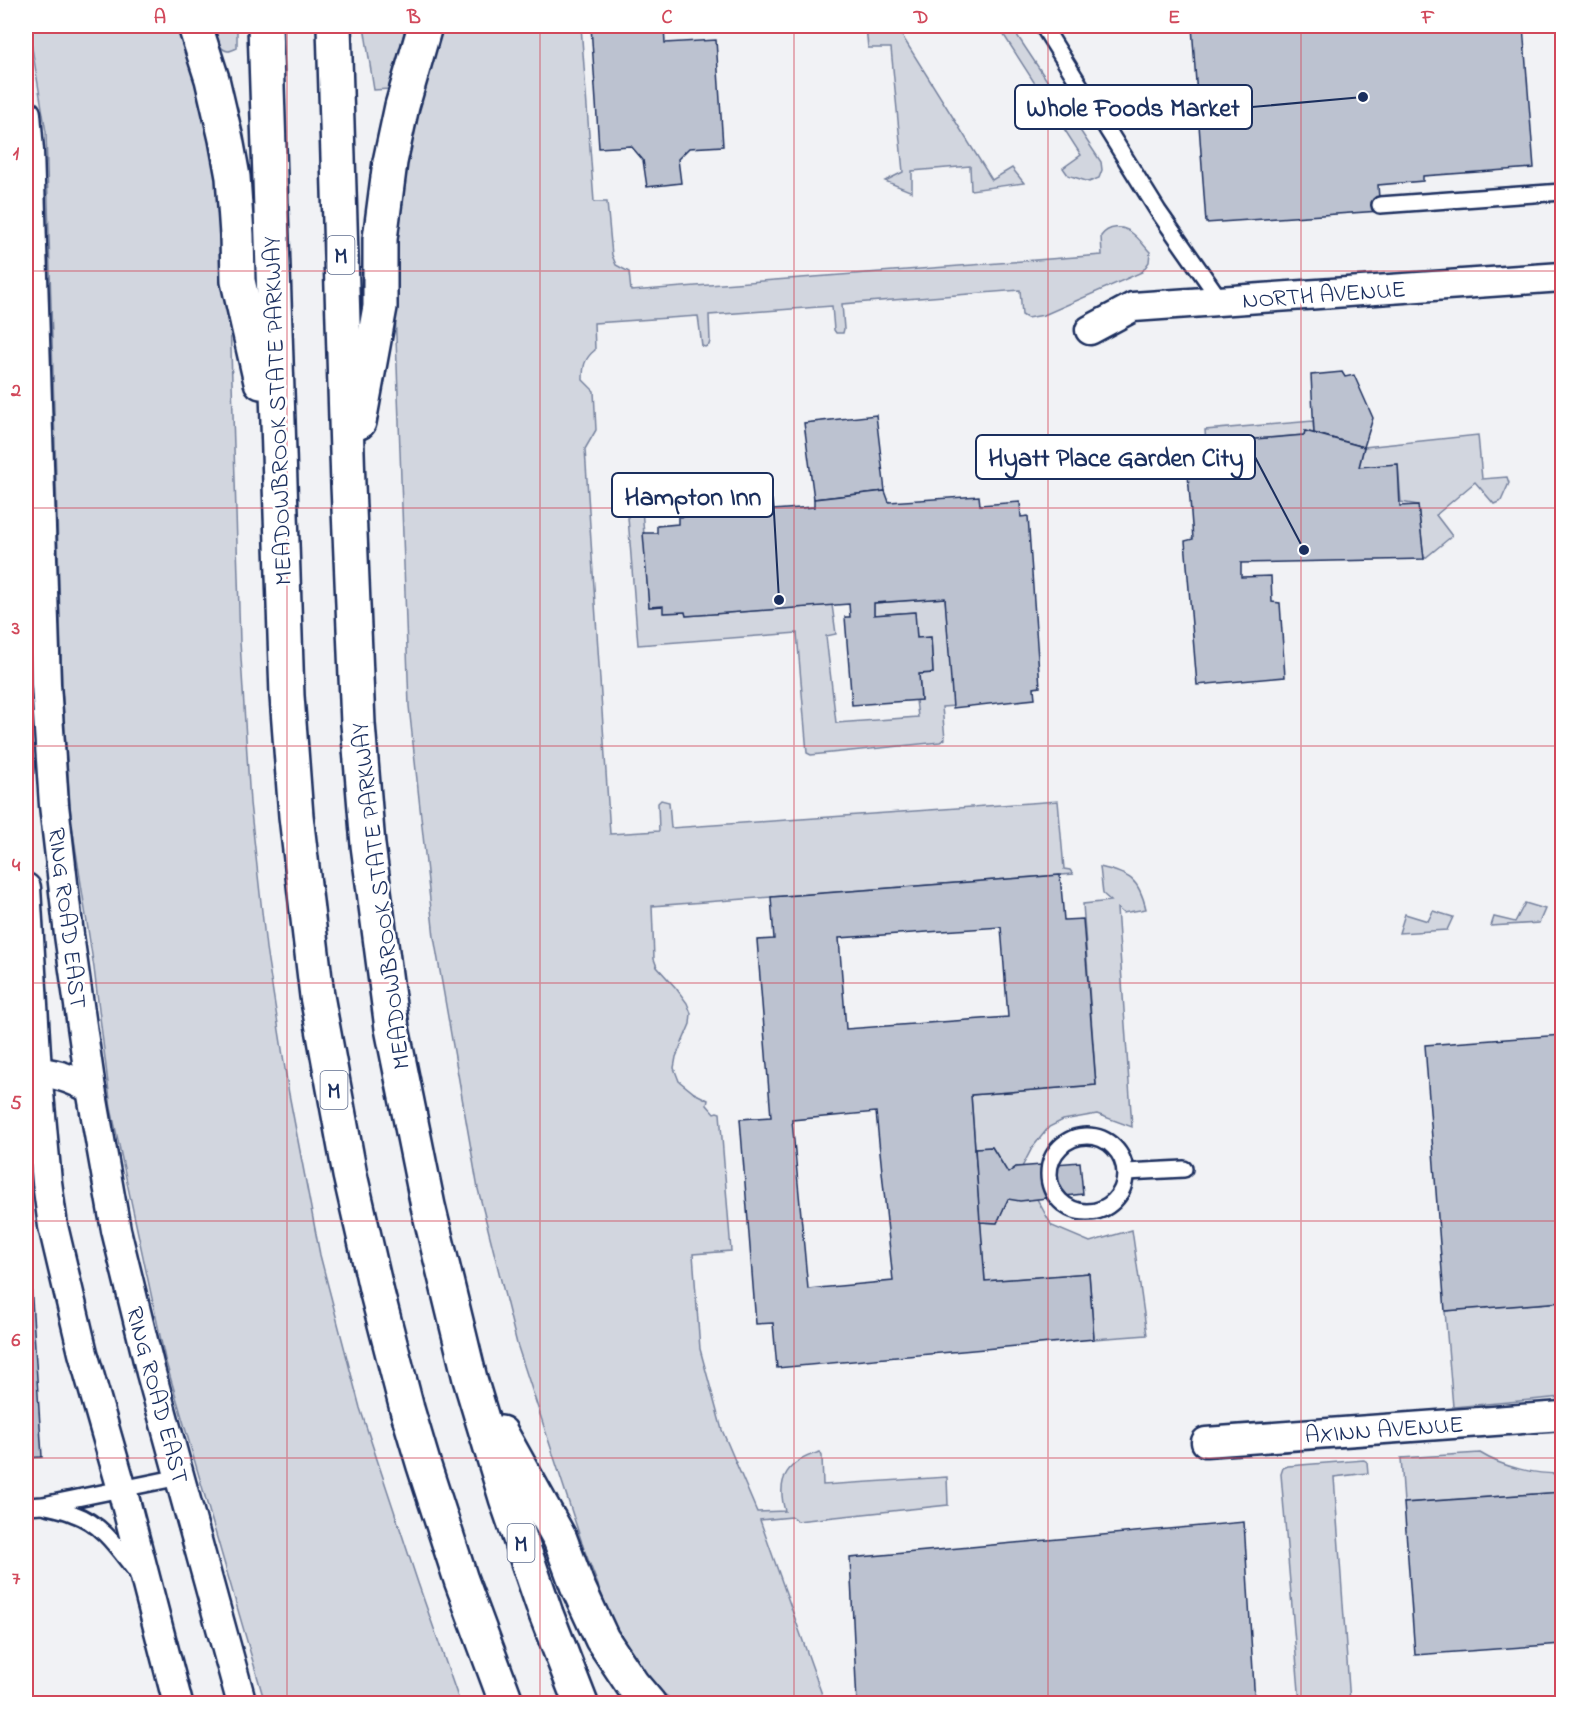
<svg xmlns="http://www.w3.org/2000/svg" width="1588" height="1729" font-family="'Indie Flower',sans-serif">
  <rect width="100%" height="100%" fill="#f1f2f5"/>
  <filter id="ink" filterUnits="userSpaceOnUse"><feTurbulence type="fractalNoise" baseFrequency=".0167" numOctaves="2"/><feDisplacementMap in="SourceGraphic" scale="12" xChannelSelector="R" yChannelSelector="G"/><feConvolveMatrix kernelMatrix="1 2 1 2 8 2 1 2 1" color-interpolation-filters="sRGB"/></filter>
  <g filter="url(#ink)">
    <!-- green -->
    <g fill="#d2d6df" stroke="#76829e" stroke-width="1.5">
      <path d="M 27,26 L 181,26 L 216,139 L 228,252 L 240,642 L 250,803 L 266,948 L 289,1094 L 320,1255 L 360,1408 L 418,1583 L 460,1703 L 265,1703 L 165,1359 L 111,1108 L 94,968 L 71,819 L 62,686 L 46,132 L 29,30 Z"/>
      <path d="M 211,26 L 237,26 L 237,48 C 235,49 230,51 228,51 C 218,50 213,33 211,26 Z"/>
      <path d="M 364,26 L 406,26 L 389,89 L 374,90 Z"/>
      <path d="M 440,26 L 581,26 L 594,202 L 607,202 L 612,255 L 616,265 L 629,272 L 631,291 L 1102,255 L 1101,236 C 1108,226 1123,225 1132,233 C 1139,238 1144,246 1150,252 L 1149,262 L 1142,272 L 1044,315 L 1027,318 L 1022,315 L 1020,290 L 842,304 L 844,329 L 843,333 L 836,333 L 834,330 L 832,306 L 709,315 L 710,341 L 709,345 L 705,347 L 702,346 L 698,316 L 594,323 L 595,350 C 584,359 583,366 583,380 L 594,391 L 596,430 L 585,449 L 610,834 L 659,831 L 658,803 L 661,800 L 669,802 L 671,828 L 1058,801 L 1064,869 L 1070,870 L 1073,874 L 652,906 L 654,959 L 657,967 L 676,988 L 687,1003 L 691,1013 L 690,1024 L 676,1057 L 674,1068 L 679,1081 L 694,1093 L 708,1100 L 707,1105 L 714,1113 L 717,1112 L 720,1113 L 731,1251 L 693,1254 L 700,1349 L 722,1430 L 757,1512 L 785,1511 C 775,1477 789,1461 820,1452 L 822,1456 L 823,1485 L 947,1477 L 948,1505 L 797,1521 L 792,1517 L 760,1520 L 825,1703 L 676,1703 L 654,1686 L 621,1644 L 584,1549 L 517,1344 L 478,1189 L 434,937 L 409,706 L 394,280 L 398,197 L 421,83 Z"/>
      <path d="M 866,26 L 896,26 L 992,180 L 1012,168 L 1024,183 L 971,190 L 970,166 L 912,171 L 912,192 L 885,181 L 903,172 L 891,48 L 868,48 Z"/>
      <path d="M 998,26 L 1011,26 L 1101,162 L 1102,170 L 1099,178 L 1089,182 L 1068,175 L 1063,168 L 1081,155 Z"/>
      <path d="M 1313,421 L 1314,433 L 1305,431 L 1304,435 L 1206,443 L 1205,430 Z"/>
      <path d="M 1478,435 L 1482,479 L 1507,477 L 1509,483 L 1501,501 L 1494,504 L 1475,482 L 1436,515 L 1452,536 L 1424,559 L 1418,505 L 1401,502 L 1398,464 L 1359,467 L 1364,447 Z"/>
      <path d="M 625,479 L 640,479 L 649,607 L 663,606 L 664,613 L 685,612 L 686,616 L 832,605 L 836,634 L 826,636 L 836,723 L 918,717 L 916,700 L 921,700 L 919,674 L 933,673 L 931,637 L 917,638 L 914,612 L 874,615 L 874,603 L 945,598 L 955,706 L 942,707 L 945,739 L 940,742 L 811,755 L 807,753 L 797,633 L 638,645 Z"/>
      <path d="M 1100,867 C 1130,874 1139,879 1146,909 L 1123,913 L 1117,908 L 1132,1127 L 1097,1114 L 1063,1120 L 1049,1127 L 1032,1148 L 1022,1167 L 1016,1167 L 1008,1173 L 992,1147 L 975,1148 L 971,1095 L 1096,1085 L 1083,904 L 1111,901 L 1103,894 Z"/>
      <path d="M 1525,903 L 1545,909 L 1539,923 L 1491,926 L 1494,917 L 1515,922 Z"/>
      <path d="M 1433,911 L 1453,917 L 1447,930 L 1399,933 L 1405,914 L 1428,921 Z"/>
      <path d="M 1008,1199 L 1037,1199 L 1052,1226 L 1090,1242 L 1132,1230 L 1147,1335 L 1094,1339 L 1089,1273 L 985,1281 L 980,1222 L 997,1223 Z"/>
      <path d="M 1562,1302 L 1562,1397 L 1453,1407 L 1445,1311 Z"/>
      <path d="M 1480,1453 C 1504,1468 1535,1474 1562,1474 L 1562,1492 L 1404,1503 L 1401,1458 Z"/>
      <path d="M 1364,1460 L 1367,1462 L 1368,1473 L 1334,1477 L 1350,1703 L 1300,1703 L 1281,1474 L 1283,1468 L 1288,1466 Z"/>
    </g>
    <!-- building -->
    <g fill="#bcc2d0" stroke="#1b2f5e" stroke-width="1.5" fill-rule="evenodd">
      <path d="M 591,26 L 664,26 L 665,43 L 716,40 L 723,146 L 689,148 L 678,159 L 681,183 L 647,187 L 643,160 L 631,146 L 599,148 Z"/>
      <path d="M 1192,26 L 1523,26 L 1534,168 L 1423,176 L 1423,181 L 1378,185 L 1380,211 L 1206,223 Z"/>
      <path d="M 1342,372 L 1345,377 L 1354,375 L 1373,418 L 1364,447 L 1314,433 L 1311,375 Z"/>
      <path d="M 876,415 L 885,491 L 814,499 L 804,423 Z"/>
      <path d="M 1305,431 L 1364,447 L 1359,467 L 1398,464 L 1400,506 L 1418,505 L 1424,559 L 1241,563 L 1241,577 L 1271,576 L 1272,602 L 1280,603 L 1285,677 L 1197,685 L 1185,541 L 1193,539 L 1188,474 L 1235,471 L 1232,441 L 1304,435 Z"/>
      <path d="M 885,491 L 889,502 L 979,496 L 980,505 L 1020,502 L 1021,517 L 1028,516 L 1040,687 L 1034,688 L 1035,699 L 953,708 L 945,598 L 874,603 L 874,615 L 915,612 L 917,638 L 931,637 L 933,673 L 919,674 L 921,700 L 852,705 L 845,617 L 850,617 L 849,604 L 686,616 L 685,612 L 663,613 L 663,606 L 649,607 L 643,533 L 657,533 L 657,526 L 678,524 L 678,517 L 814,507 L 814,499 Z"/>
      <path d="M 1060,875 L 1064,920 L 1083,919 L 1096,1085 L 971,1095 L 985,1281 L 1089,1273 L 1094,1339 L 777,1368 L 773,1323 L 756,1324 L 740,1119 L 771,1117 L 757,940 L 774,939 L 771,897 ZM 1001,927 L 1008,1017 L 846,1029 L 839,938 ZM 876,1112 L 893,1281 L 808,1289 L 792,1120 Z"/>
      <path d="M 1562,1035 L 1562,1302 L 1445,1311 L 1425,1045 Z"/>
      <path d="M 992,1147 L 1008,1173 L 1016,1167 L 1080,1162 L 1083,1194 L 1020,1201 L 1008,1199 L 997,1223 L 980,1222 L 975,1148 Z"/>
      <path d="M 26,1205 L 42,1457 L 26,1458 Z"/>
      <path d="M 1562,1492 L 1562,1644 L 1415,1655 L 1404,1503 Z"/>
      <path d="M 1244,1522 L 1255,1704 L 857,1704 L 850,1558 Z"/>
    </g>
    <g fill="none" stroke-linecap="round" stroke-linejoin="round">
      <defs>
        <g id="lane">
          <path d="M 1043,26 L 1158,211 L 1221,301"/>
          <path d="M 1380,205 L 1562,192"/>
          <circle cx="1087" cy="1174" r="38"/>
          <path d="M 1126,1172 L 1184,1169"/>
          <path d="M 26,1506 L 43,1505 L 180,1477"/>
          <path d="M 46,1506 C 55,1508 65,1510 74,1514 C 103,1524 119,1550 137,1573"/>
        </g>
        <g id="street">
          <path d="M 26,114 L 29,151 L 46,684 L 54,805 L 69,935 L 91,1089 L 116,1230 L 151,1373 L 242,1704"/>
          <path d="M 1090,330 L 1133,307 L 1562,277"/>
          <path d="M 26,888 L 37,1071 L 47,1182 L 53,1226 L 83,1353 L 122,1489 L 178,1704"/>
          <path d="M 26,1072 C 48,1070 71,1078 91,1089"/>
          <path d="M 1206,1442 L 1562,1416"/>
        </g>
        <g id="highway">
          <path d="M 195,26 L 212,79 L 226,139 L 233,177 L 237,235 L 238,281 L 261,382"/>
          <path d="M 265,26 L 287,696 L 296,816 L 317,996 L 350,1175 L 377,1293 L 407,1409 L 424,1466 L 461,1580 L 507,1704"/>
          <path d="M 334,26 L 348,485 L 358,724 L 368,845 L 392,1028 L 428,1206 L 470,1379 L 506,1498 L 546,1614 L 581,1704"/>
          <path d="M 359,422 L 380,307 L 380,239 L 390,162 L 402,106 L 425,26"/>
          <path d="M 501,1433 L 560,1539 L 577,1585 L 602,1639 L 632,1684 L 649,1704"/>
        </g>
      </defs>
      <!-- lane casing -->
      <use href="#lane" stroke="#1b2f5e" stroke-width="20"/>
      <!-- street casing -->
      <use href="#street" stroke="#1b2f5e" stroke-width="33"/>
      <!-- highway casing -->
      <use href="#highway" stroke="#1b2f5e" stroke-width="38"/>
      <!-- lane -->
      <use href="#lane" stroke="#fff" stroke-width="15"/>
      <!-- street -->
      <use href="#street" stroke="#fff" stroke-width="28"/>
      <!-- highway -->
      <use href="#highway" stroke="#fff" stroke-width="33"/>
    </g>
  </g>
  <!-- grid -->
  <path fill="none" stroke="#d1495b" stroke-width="1.5" stroke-opacity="0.55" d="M 287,26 L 287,1704M 540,26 L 540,1704M 794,26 L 794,1704M 1048,26 L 1048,1704M 1301,26 L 1301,1704M 26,271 L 1562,271M 26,508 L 1562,508M 26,746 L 1562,746M 26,983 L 1562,983M 26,1221 L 1562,1221M 26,1458 L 1562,1458"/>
  <g text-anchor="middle" stroke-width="5" stroke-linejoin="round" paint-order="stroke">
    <!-- shield labels -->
    <g fill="#fff" stroke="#5f6d8e" stroke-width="1.5">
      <rect x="327.5" y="236" width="27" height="38" rx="4.5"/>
      <rect x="320.5" y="1071" width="27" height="38" rx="4.5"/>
      <rect x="507.5" y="1524" width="27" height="38" rx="4.5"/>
    </g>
    <g font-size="22" font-weight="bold" fill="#1b2f5e">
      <text x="341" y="263">M</text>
      <text x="334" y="1098">M</text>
      <text x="521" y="1551">M</text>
    </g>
    <!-- street labels -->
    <g font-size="24" fill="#1b2f5e" stroke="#fff">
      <text transform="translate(1324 294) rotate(-4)" y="8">NORTH AVENUE</text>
      <text transform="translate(277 411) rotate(-92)" y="8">MEADOWBROOK STATE PARKWAY</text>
      <text transform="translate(380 896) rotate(-97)" y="8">MEADOWBROOK STATE PARKWAY</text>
      <text transform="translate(68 918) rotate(83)" y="8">RING ROAD EAST</text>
      <text transform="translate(158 1395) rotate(75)" y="8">RING ROAD EAST</text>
      <text transform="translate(1384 1429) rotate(-4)" y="8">AXINN AVENUE</text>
    </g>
  </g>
  <!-- callouts -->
  <path fill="none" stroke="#1b2f5e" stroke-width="2" d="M1363 97L1252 107M1304 550L1255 457M779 600L773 495"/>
  <g fill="#1b2f5e" stroke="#fff" stroke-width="2">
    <circle cx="1363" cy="97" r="6"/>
    <circle cx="1304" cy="550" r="6"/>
    <circle cx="779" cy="600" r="6"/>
  </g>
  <g fill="#fff" stroke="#1b2f5e" stroke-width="2">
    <rect x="1015" y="85" width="237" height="44" rx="6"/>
    <rect x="976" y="435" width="279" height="44" rx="6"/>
    <rect x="612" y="473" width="161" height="44" rx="6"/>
  </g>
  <g font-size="26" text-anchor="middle" font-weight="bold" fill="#1b2f5e">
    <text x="1133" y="116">Whole Foods Market</text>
    <text x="1116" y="466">Hyatt Place Garden City</text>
    <text x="693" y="505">Hampton Inn</text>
  </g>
  <!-- margin -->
  <rect width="1588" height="1729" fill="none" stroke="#fff" stroke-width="66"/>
  <rect x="33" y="33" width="1522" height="1663" fill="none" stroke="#d1495b" stroke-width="2"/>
  <g font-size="20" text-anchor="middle" font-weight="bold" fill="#d1495b">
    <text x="160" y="23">A</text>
    <text x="414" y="23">B</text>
    <text x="667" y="23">C</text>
    <text x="921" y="23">D</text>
    <text x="1174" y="23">E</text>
    <text x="1428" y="23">F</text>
    <text x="16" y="159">1</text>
    <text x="16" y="396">2</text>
    <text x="16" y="634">3</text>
    <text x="16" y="871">4</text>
    <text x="16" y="1109">5</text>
    <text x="16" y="1346">6</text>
    <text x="16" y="1584">7</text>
  </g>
</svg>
